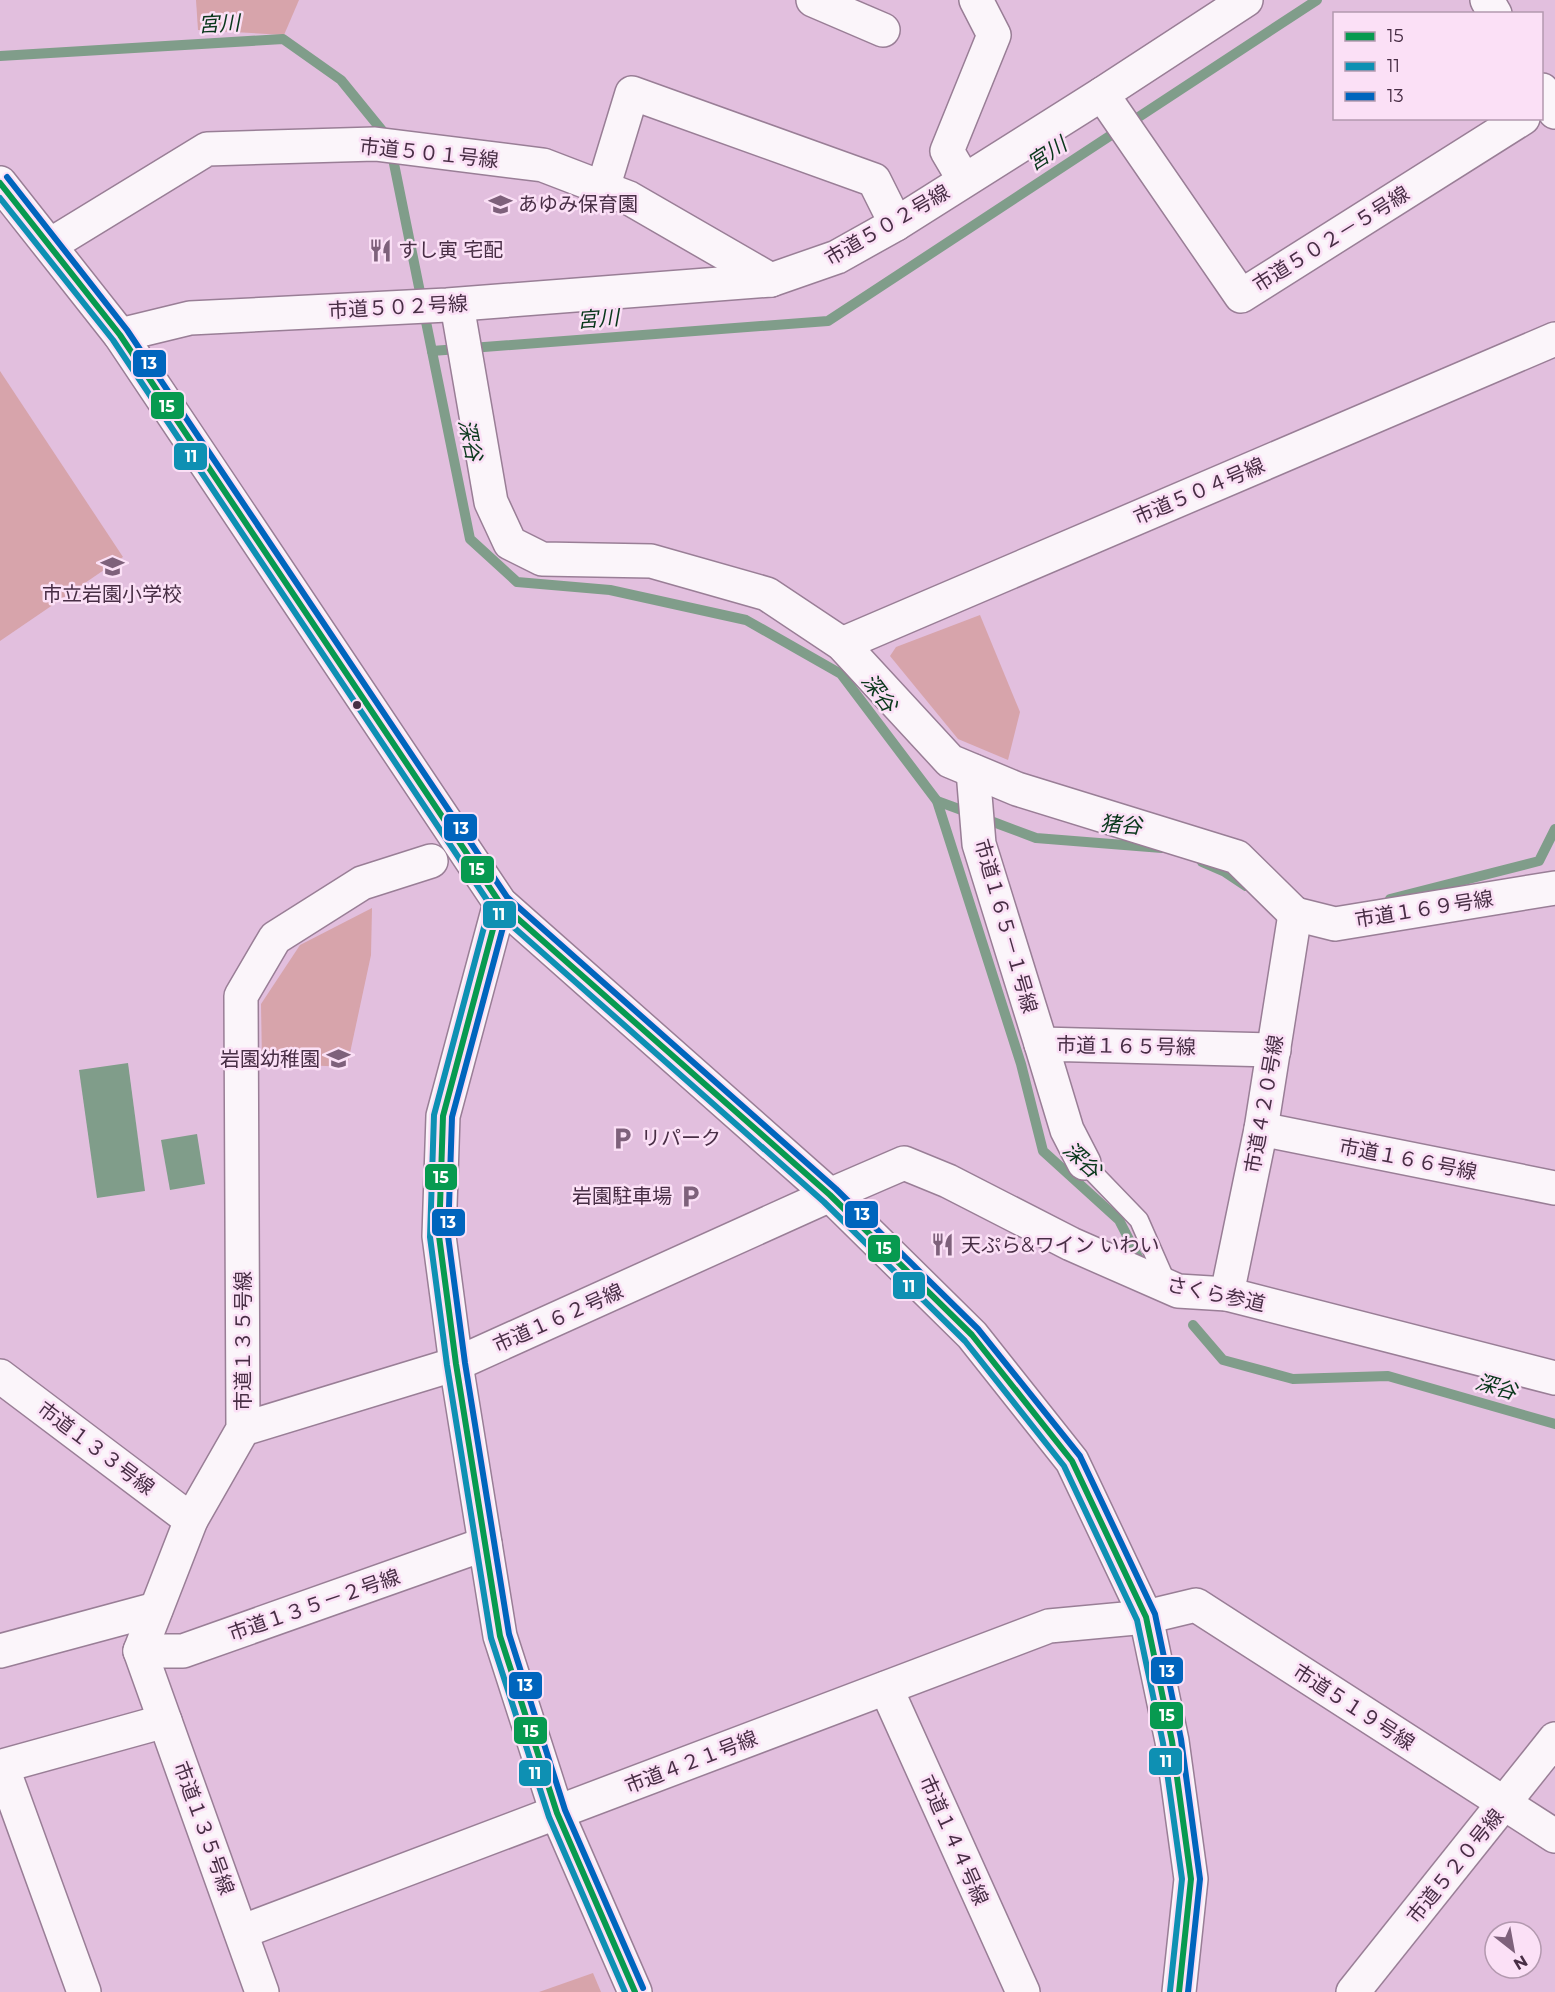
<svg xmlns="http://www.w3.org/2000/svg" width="1555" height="1992" font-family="Montserrat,'Noto Sans JP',sans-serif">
  <rect width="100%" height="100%" fill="#e2bfde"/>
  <!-- green -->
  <g fill="#d7a4ab">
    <path d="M 196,0 L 299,0 L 284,35 L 198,30 Z"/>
    <path d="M 0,371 L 123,557 L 0,641 Z"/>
    <path d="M 980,615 L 1020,712 L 1008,760 L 958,739 L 890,656 L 896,647 Z"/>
    <path d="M 372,908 L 371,955 L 347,1067 L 262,1063 L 261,1004 L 300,945 Z"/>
    <path d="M 593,1973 L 601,1992 L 539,1992 Z"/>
  </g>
  <!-- water -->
  <g fill="#809d8a">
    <path d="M 128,1063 L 145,1191 L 97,1198 L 79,1070 Z"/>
    <path d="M 197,1134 L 205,1184 L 170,1190 L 161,1140 Z"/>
  </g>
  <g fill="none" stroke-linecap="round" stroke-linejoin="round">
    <!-- stream -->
    <g stroke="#809d8a" stroke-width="10">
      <path d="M 0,56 L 283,39 L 341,80 L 389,139 L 470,539 L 517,582 L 610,590 L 746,620 L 841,674 L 937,801 L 1021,1064 L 1043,1151 L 1119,1220 L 1140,1261"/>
      <path d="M 432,351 L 828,321 L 1317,0"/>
      <path d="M 937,801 L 967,812"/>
      <path d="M 988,820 L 1036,838 L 1162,848"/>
      <path d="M 1202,862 L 1225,872 L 1246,886"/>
      <path d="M 1390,899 L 1539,861 L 1555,829"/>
      <path d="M 1193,1325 L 1223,1360 L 1293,1379 L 1388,1376 L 1555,1424"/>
    </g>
    <defs>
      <path id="lane" d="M 1084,1163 L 1139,1220 L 1168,1286"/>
      <g id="street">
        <path d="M 813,0 L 883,30"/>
        <path d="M 1487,0 L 1495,14"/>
        <path d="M 1542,90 L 1555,112"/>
        <path d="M 1102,94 L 1241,296 L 1523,118"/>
        <path d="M 964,180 L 947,151 L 994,35 L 976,0"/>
        <path d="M 603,188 L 632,93 L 874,180 L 896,224"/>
        <path d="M 50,245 L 207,149 L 375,144 L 543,165 L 629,198 L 771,280"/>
        <path d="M 457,305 L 491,502 L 510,543 L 542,559 L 651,561 L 767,594 L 842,644 L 950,761 L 1017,789 L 1237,857 L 1295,914"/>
        <path d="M 842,644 L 1555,339"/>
        <path d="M 973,771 L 979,844 L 1041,1044"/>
        <path d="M 1295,914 L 1335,924 L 1555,888"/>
        <path d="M 1261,1129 L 1555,1188"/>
        <path d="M 1084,1163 L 1067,1130 L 1041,1044 L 1274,1050"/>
        <path d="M 1227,1294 L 1261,1129 L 1295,914"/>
        <path d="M 0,1376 L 191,1520"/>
        <path d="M 243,1429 L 456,1364 L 830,1195"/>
        <path d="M 0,1651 L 156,1609"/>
        <path d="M 140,1651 L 183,1651 L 485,1544"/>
        <path d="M 886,1688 L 1023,1992"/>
        <path d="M 241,1932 L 1049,1626 L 1146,1617 L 1196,1605 L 1555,1836"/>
        <path d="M 84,1992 L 2,1766 L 165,1721"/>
        <path d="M 262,1992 L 140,1651 L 191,1520 L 243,1429 L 241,996 L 275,938 L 362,883 L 431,861"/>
        <path d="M 1353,1992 L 1555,1739"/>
      </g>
      <g id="secondary">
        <path d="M 0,183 L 120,335 L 500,903 L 830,1195 L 972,1335 L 1072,1461 L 1146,1617 L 1172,1741 L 1191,1879 L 1179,1992"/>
        <path d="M 120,335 L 190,318 L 447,305 L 771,280 L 837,257 L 896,224 L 1102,94 L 1246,0"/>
        <path d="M 500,903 L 443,1116 L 439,1236 L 456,1364 L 500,1636 L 557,1813 L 635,1992"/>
        <path d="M 830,1195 L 904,1163 L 948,1181 L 1071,1244 L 1178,1291 L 1227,1294 L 1555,1378"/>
      </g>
    </defs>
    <!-- lane casing -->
    <use href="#lane" stroke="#997e96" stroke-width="21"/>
    <!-- street casing -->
    <use href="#street" stroke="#997e96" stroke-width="36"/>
    <!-- secondary casing -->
    <use href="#secondary" stroke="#997e96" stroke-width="36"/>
    <!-- lane -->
    <use href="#lane" stroke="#fbf5fa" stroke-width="18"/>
    <!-- street -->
    <use href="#street" stroke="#fbf5fa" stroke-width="33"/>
    <!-- secondary -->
    <use href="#secondary" stroke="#fbf5fa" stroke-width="33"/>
    <defs>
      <g id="bus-1">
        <path d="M 0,183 L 120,335 L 500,903 L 830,1195 L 972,1335 L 1072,1461 L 1146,1617 L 1172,1741 L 1191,1879 L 1179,1992"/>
        <path d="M 500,903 L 443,1116 L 439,1236 L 456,1364 L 500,1636 L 557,1813 L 635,1992"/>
      </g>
      <g id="bus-2">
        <path d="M 0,198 L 113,340 L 493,909 L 824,1202 L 965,1341 L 1064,1466 L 1137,1620 L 1163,1743 L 1182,1879 L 1170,1991"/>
        <path d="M 491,901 L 434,1115 L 430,1237 L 447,1365 L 491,1638 L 549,1817 L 625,1992"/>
      </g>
      <g id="bus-3">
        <path d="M 7,177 L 127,330 L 507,897 L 836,1189 L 978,1329 L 1080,1456 L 1155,1614 L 1181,1739 L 1200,1879 L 1188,1992"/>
        <path d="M 509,905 L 452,1117 L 448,1236 L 465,1363 L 509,1634 L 565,1810 L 643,1988"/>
      </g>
    </defs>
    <!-- bus-1 casing -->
    <use href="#bus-1" stroke="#fbe0f6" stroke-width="10"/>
    <!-- bus-2 casing -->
    <use href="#bus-2" stroke="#fbe0f6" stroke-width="10"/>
    <!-- bus-3 casing -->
    <use href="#bus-3" stroke="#fbe0f6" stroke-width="10"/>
    <!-- bus-1 -->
    <use href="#bus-1" stroke="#079a50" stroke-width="6"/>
    <!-- bus-2 -->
    <use href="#bus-2" stroke="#0e90b3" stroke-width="6"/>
    <!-- bus-3 -->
    <use href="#bus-3" stroke="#0065bd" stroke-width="6"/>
  </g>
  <!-- icons -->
  <defs>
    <symbol id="school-bare" viewBox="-9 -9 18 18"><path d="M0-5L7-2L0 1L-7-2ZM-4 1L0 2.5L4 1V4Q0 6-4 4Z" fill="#7e617b" stroke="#fbe0f6" stroke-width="2.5" paint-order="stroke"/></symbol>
    <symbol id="restaurant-bare" viewBox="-9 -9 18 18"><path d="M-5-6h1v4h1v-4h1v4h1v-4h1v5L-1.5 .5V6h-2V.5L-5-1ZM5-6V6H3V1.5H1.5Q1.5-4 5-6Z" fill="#7e617b" stroke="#fbe0f6" stroke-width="2.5" paint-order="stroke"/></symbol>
    <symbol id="parking-bare" viewBox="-9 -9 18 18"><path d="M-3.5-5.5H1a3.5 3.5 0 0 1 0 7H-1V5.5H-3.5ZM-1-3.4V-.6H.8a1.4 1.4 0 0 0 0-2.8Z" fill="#7e617b" stroke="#fbe0f6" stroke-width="2.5" paint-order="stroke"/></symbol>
  </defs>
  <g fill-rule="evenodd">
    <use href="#school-bare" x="484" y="188" width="33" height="33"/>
    <use href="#restaurant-bare" x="364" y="234" width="33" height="33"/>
    <use href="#school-bare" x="96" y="550" width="33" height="33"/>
    <use href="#school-bare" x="322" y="1042" width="33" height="33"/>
    <use href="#parking-bare" x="606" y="1122" width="33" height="33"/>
    <use href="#parking-bare" x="674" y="1180" width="33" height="33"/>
    <use href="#restaurant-bare" x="926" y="1228" width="33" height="33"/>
  </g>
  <!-- markers -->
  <circle fill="#482e45" stroke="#fbe0f6" stroke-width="2" cx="357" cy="705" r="5"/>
  <g text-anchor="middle" stroke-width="5" stroke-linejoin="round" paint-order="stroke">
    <!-- street labels -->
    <g font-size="20" fill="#482e45" stroke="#fbe0f6">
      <text transform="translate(429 153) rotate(6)" y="7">市道５０１号線</text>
      <text transform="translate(887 225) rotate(-30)" y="7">市道５０２号線</text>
      <text transform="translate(1331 239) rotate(-32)" y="7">市道５０２－５号線</text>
      <text transform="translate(398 307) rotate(-3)" y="7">市道５０２号線</text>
      <text transform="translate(1199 491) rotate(-23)" y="7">市道５０４号線</text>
      <text transform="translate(1424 909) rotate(-9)" y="7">市道１６９号線</text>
      <text transform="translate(1006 926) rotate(74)" y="7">市道１６５－１号線</text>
      <text transform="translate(1126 1046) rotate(1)" y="7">市道１６５号線</text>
      <text transform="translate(1264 1104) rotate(-80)" y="7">市道４２０号線</text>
      <text transform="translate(1408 1159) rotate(11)" y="7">市道１６６号線</text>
      <text transform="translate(1216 1294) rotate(12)" y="7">さくら参道</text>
      <text transform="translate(558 1318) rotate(-24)" y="7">市道１６２号線</text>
      <text transform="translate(243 1341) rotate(-90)" y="7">市道１３５号線</text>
      <text transform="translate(96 1448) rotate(37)" y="7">市道１３３号線</text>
      <text transform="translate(314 1605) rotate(-19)" y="7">市道１３５－２号線</text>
      <text transform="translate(1354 1707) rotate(33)" y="7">市道５１９号線</text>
      <text transform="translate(691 1762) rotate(-21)" y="7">市道４２１号線</text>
      <text transform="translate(204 1828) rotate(70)" y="7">市道１３５号線</text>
      <text transform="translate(954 1840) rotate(66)" y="7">市道１４４号線</text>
      <text transform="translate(1455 1866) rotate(-51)" y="7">市道５２０号線</text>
    </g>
    <!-- poi labels -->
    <g font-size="20" fill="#482e45" stroke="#fbe0f6" text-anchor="start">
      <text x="518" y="211">あゆみ保育園</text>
      <text x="398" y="257">すし寅 宅配</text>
      <text x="112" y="601" text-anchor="middle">市立岩園小学校</text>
      <text x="320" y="1066" text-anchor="end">岩園幼稚園</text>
      <text x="641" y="1145">リパーク</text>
      <text x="672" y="1203" text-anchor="end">岩園駐車場</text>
      <text x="961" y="1252">天ぷら&amp;ワイン いわい</text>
    </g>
    <!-- water labels -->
    <g font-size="21" font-style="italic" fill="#09371b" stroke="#fbe0f6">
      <text transform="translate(219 24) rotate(-3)" y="7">宮川</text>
      <text transform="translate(1047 154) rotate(-33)" y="7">宮川</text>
      <text transform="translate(598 319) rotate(-4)" y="7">宮川</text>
      <text transform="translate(470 440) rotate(78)" y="7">深谷</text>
      <text transform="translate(879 693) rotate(53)" y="7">深谷</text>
      <text transform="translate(1121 825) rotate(4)" y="7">猪谷</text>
      <text transform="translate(1082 1160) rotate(42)" y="7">深谷</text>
      <text transform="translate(1496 1387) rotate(16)" y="7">深谷</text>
    </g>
  </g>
  <g stroke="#fbe0f6" stroke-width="2">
    <rect x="132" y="349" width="35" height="29" rx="6" fill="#0065bd"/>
    <rect x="150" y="391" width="35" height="29" rx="6" fill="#079a50"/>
    <rect x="173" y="442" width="35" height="29" rx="6" fill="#0e90b3"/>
    <rect x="443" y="813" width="35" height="29" rx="6" fill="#0065bd"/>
    <rect x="460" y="855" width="35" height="29" rx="6" fill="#079a50"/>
    <rect x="482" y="900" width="35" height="29" rx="6" fill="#0e90b3"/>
    <rect x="424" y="1163" width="34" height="28" rx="6" fill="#079a50"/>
    <rect x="844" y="1200" width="35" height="29" rx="6" fill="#0065bd"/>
    <rect x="431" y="1208" width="35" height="29" rx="6" fill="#0065bd"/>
    <rect x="867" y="1234" width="34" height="29" rx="6" fill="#079a50"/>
    <rect x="892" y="1271" width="34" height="29" rx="6" fill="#0e90b3"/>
    <rect x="1150" y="1656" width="34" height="29" rx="6" fill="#0065bd"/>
    <rect x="508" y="1671" width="35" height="29" rx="6" fill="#0065bd"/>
    <rect x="1149" y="1701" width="35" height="29" rx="6" fill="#079a50"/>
    <rect x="513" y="1716" width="35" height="29" rx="6" fill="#079a50"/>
    <rect x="1148" y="1747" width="35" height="29" rx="6" fill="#0e90b3"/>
    <rect x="518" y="1759" width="34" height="28" rx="6" fill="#0e90b3"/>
  </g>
  <g font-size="16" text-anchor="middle" font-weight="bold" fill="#fff">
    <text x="149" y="369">13</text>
    <text x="167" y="412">15</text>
    <text x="191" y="462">11</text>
    <text x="461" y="834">13</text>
    <text x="477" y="875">15</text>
    <text x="499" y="920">11</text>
    <text x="441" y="1183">15</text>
    <text x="862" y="1220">13</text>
    <text x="448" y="1228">13</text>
    <text x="884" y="1254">15</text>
    <text x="909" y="1292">11</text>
    <text x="1167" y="1677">13</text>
    <text x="525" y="1691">13</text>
    <text x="1167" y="1721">15</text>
    <text x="531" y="1737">15</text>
    <text x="1166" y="1767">11</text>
    <text x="535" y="1779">11</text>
  </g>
  <!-- legend -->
  <rect x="1333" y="12" width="210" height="108" fill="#fbe0f6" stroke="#b399af" stroke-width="1.5"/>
  <rect x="1345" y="32" width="30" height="9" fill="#079a50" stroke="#b399af" stroke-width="1.5"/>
  <text x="1387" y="42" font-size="18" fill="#482e45">15</text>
  <rect x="1345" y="62" width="30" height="9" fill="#0e90b3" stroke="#b399af" stroke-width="1.5"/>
  <text x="1387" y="72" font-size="18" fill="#482e45">11</text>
  <rect x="1345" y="92" width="30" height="9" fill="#0065bd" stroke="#b399af" stroke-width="1.5"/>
  <text x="1387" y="102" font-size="18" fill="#482e45">13</text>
  <!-- north arrow -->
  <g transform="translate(1513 1950) rotate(149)"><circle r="28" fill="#fbe0f6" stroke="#b399af" stroke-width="1.5"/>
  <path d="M0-4.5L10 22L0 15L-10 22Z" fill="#7e617b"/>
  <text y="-9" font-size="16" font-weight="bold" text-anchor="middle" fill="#482e45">N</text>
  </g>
</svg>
